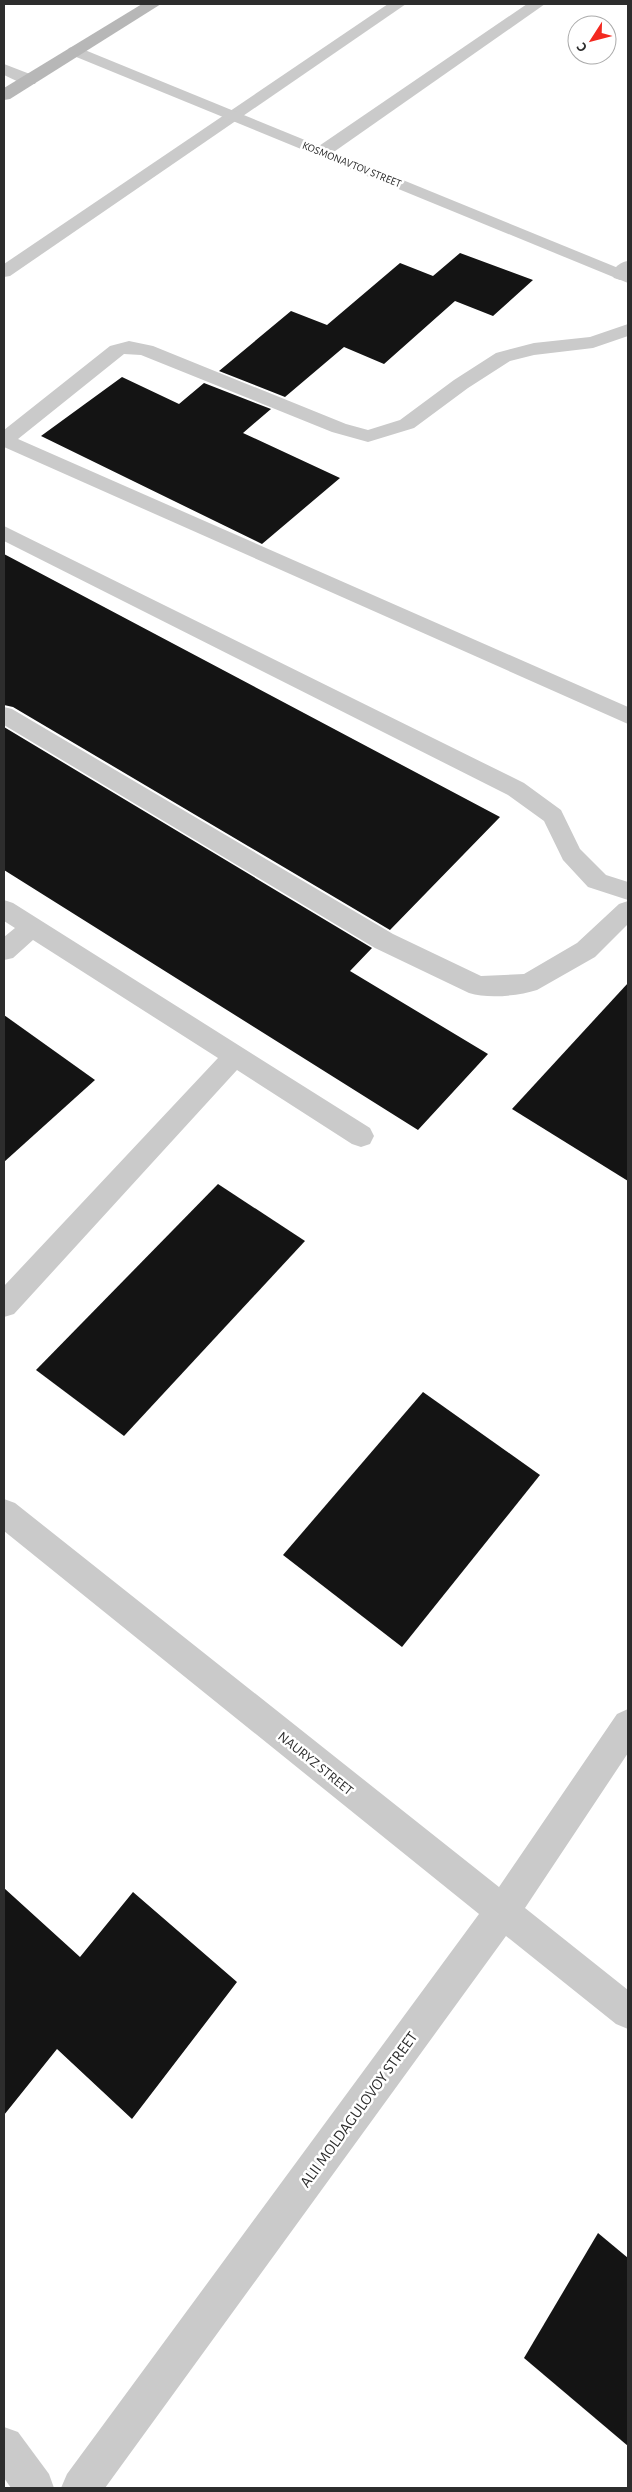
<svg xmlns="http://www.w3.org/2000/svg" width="632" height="2492" font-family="'Alegreya Sans',sans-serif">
  <rect width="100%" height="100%" fill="#fff"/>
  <!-- building -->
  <g fill="#141414">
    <path d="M 460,253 L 533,280 L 493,316 L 455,301 L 384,364 L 344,347 L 285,397 L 219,371 L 291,311 L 327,325 L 400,263 L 433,276 Z"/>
    <path d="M 122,377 L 179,404 L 204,383 L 271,409 L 243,433 L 340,478 L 262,544 L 41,436 Z"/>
    <path d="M 4,554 L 500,817 L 390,930 L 13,707 L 4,705 Z"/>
    <path d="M 4,727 L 372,948 L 350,971 L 488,1054 L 418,1130 L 4,870 Z"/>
    <path d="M 628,983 L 628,1181 L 512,1109 Z"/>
    <path d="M 4,1015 L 95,1080 L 4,1162 Z"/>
    <path d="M 218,1184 L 305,1241 L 124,1436 L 36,1370 Z"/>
    <path d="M 423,1392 L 540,1475 L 402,1647 L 283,1555 Z"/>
    <path d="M 4,1888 L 80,1957 L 133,1892 L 237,1982 L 132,2119 L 57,2049 L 4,2115 Z"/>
    <path d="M 598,2233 L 628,2258 L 628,2446 L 524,2358 Z"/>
  </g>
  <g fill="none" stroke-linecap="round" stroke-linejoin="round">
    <!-- lane -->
    <g fill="#cacaca" fill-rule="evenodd">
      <path d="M 388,4 L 406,4 L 10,276 L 4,277 L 4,264 Z"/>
      <path d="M 527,4 L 545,4 L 328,156 L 316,156 L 313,152 L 316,148 Z"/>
      <path d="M 4,64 L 35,76 L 37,80 L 35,84 L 23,84 L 4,75 Z"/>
      <path d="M 628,261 L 628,276 L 620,280 L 614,278 L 611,274 C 615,267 620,262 628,261 Z"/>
      <path d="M 628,324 L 628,336 L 593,348 L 534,355 L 510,361 L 468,388 L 414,428 L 368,442 L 332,432 L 141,355 L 124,354 L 18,439 L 628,707 L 628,724 L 4,447 L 4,430 L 110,346 L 129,341 L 153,346 L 346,424 L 368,430 L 400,420 L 454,380 L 496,353 L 534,343 L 590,337 Z"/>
      <path d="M 4,526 L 524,783 L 561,810 L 580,849 L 606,875 L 628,882 L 628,900 L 588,887 L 563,860 L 544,821 L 508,795 L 4,541 Z"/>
      <path d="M 4,707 L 12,709 L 393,934 L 481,976 L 524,974 L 577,943 L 619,904 L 628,901 L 628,924 L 595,957 L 537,990 C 518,996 488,999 469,993 L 375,948 L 4,725 Z"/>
      <path d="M 4,900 L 13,903 L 370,1128 L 374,1136 L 370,1144 L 361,1147 L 352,1144 L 237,1070 L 14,1314 L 4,1317 L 4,1286 L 218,1058 L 33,940 L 13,958 L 4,960 L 4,937 L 15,928 L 4,921 Z"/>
      <path d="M 4,2427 L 18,2432 L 49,2474 L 54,2488 L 11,2488 L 4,2478 Z"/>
    </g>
    <!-- street -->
    <g fill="#cacaca" fill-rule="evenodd">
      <path d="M 75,46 L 628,272 L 628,283 L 69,54 L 67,51 L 69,48 Z"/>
      <path d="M 4,1499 L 15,1503 L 499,1887 L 617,1714 L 628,1709 L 628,1753 L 525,1908 L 628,1990 L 628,2029 L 616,2024 L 506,1936 L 105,2488 L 61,2488 L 67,2474 L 479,1914 L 4,1531 Z"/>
    </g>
    <!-- secondary -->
    <path fill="#b7b7b7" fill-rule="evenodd" d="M 142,4 L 161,4 L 10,99 L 4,100 L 4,88 Z"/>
  </g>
  <g text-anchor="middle" stroke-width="5" stroke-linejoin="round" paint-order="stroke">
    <!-- far-street labels -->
    <g font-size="11" fill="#2d2d2d" stroke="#fff">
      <text transform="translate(352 164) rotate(22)" y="4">KOSMONAVTOV STREET</text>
    </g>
    <!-- street labels -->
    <g font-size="14" fill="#2d2d2d" stroke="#fff">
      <text transform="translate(316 1763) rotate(39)" y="5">NAURYZ STREET</text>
    </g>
    <!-- near-street labels -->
    <g font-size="16" fill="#2d2d2d" stroke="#fff">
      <text transform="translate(358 2109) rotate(-54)" y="6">ALII MOLDAGULOVOY STREET</text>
    </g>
  </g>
  <!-- border -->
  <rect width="632" height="2492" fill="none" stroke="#2d2d2d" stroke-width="10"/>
  <!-- north arrow -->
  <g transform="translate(592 40) rotate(234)"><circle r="24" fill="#ffffff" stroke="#ababab"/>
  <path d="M0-4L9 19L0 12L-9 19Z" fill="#f32920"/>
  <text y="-8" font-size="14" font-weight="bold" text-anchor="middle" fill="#2d2d2d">С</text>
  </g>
</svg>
